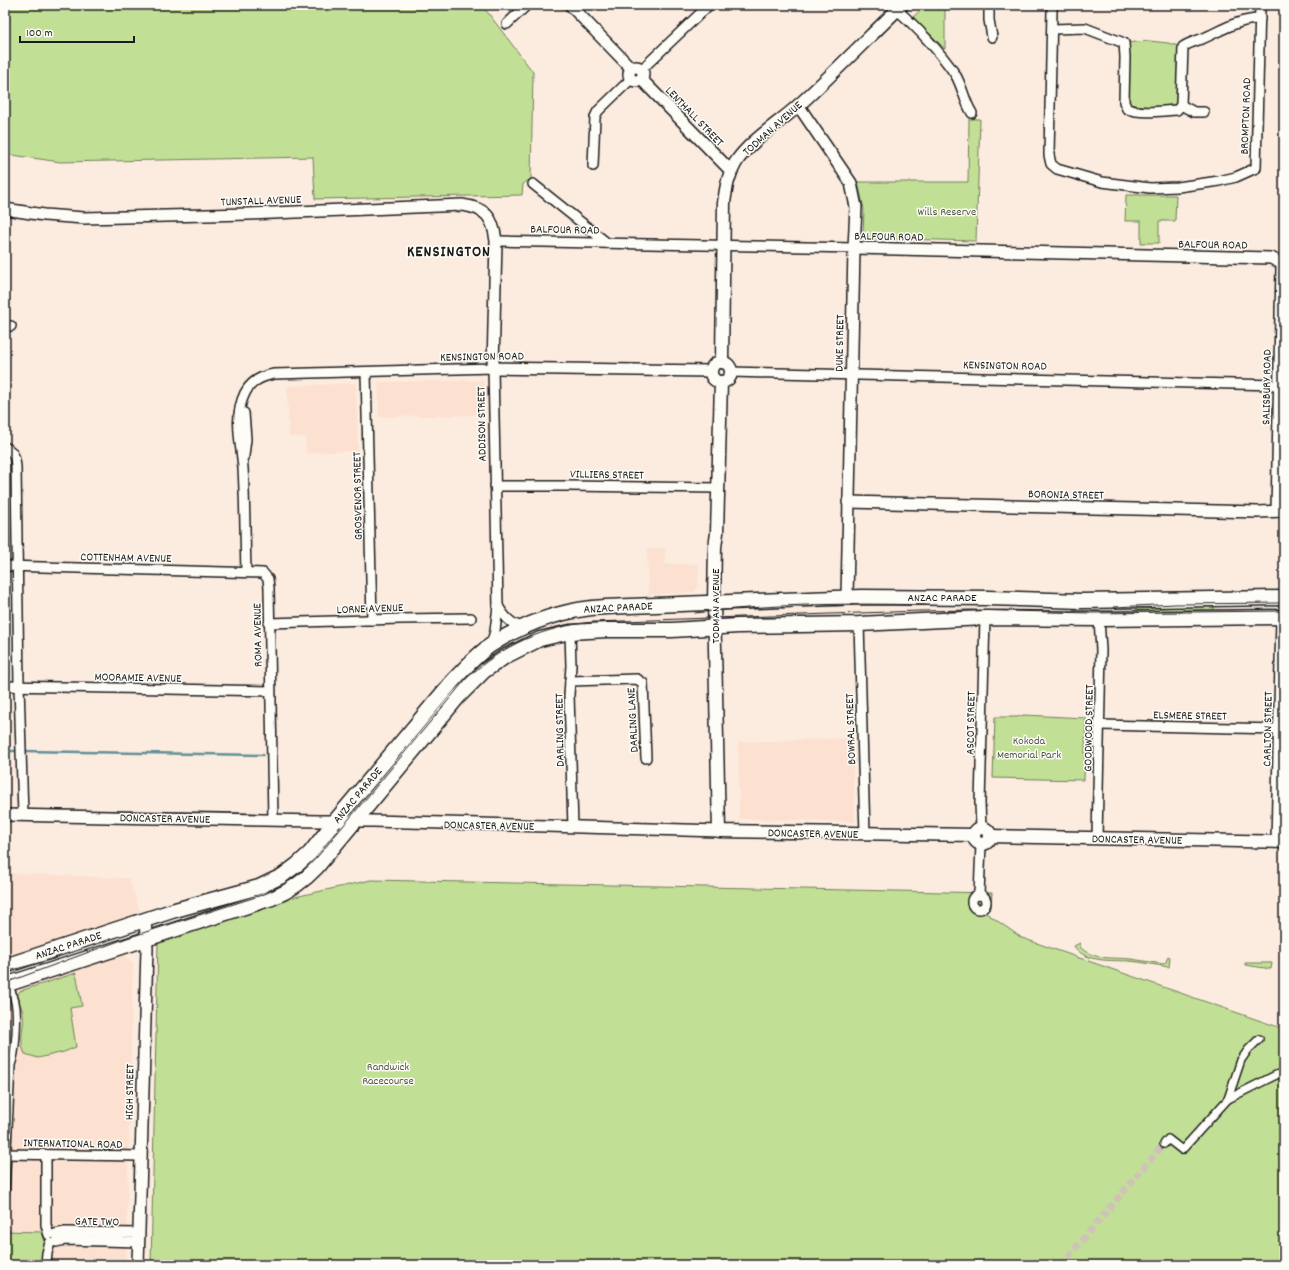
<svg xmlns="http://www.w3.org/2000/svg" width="1289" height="1270" font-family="Dekko,sans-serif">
  <rect width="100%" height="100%" fill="#fcece0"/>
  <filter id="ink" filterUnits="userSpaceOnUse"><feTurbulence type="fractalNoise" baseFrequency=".025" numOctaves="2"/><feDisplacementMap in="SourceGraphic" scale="8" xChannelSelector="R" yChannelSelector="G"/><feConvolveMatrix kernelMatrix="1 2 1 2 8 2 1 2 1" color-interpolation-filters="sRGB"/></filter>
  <g filter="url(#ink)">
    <!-- built -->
    <g fill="#fce1d0">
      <path d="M 483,380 L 484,415 L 379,417 L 378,382 Z"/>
      <path d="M 356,383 L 358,451 L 306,453 L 305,437 L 289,437 L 287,386 Z"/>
      <path d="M 665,548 L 665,564 L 699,564 L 698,587 L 694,592 L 648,595 L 647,549 Z"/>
      <path d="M 852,738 L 855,822 L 739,819 L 738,742 Z"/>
      <path d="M 5,873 L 129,878 L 140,912 L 5,959 Z"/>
      <path d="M 123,954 L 133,963 L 126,1265 L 5,1265 L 5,995 Z"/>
    </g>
    <!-- green -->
    <g fill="#c2df96" stroke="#6f7e59">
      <path d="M 5,5 L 482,5 L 533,72 L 531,179 L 523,184 L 522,195 L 315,199 L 313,157 L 60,162 L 5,154 Z"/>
      <path d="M 926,5 L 945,5 L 945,49 L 913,17 Z"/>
      <path d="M 1149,41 L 1168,43 L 1183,47 L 1181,105 L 1127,109 L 1124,43 Z"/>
      <path d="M 969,119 L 980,119 L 976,241 L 863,238 L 864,209 L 858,182 L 968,182 Z"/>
      <path d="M 1126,195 L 1176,195 L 1175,221 L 1159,221 L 1159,243 L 1141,243 L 1141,221 L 1125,221 Z"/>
      <path d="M 1207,606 L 1214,606 L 1214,611 L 1136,611 L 1136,609 Z"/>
      <path d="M 1024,715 L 1086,718 L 1084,780 L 993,778 L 995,717 L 1017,717 Z"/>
      <path d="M 371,880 L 992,893 L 991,908 L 986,913 L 1022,938 L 1284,1029 L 1284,1265 L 151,1265 L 158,942 L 290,898 Z"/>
      <path d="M 1080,943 L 1080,947 C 1094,961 1114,957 1131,959 C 1142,961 1152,962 1163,964 L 1166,962 L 1168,956 L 1170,957 L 1169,967 C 1155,965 1142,962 1129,961 C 1111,960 1085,963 1074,946 Z"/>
      <path d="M 1245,963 L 1272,963 L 1271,969 L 1245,965 Z"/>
      <path d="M 76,973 L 82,1006 L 70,1008 L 76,1047 L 64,1052 L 38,1058 L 25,1054 C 17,1039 27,1023 22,1009 C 20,1002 14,999 20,991 Z"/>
      <path d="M 5,1231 L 42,1232 L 46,1245 L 44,1265 L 5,1265 Z"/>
    </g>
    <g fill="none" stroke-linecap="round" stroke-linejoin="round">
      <!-- stream -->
      <g stroke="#609097" stroke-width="2.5">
        <path d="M 5,751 L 18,751"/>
        <path d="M 23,751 L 263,755"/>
      </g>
      <!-- pedestrian-tunnel -->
      <path stroke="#cfc2b9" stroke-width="7" stroke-dasharray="7 3.5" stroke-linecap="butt" d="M 1061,1265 L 1164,1144"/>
      <defs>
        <g id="pedestrian">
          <path d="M 1228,1099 L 1276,1075 L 1284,1073"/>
          <path d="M 1164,1144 L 1168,1139 L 1182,1150 L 1228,1099 L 1241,1060 L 1248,1050 L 1259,1039"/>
          <path d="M 5,1193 L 11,1065 C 16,1053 18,1014 15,1002 C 14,996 10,990 8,984"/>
        </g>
        <g id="minor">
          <path d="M 989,5 L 989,20 L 992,37"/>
          <path d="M 1053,5 L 1052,10 L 1049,155 L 1051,164 L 1057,169 L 1102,182 L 1150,188 L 1178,187 L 1219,181 L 1236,177 L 1256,168 L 1260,5"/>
          <path d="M 897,10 C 916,26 941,53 955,74 C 963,87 964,101 972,113"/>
          <path d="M 507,24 L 527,5"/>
          <path d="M 1052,29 L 1085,28 L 1124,43 L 1125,57 L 1124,102 L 1127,109 C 1143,114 1160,111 1177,110 L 1181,105 L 1183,47 C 1190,42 1197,41 1204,38 C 1222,30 1239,19 1260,19"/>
          <path d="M 642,69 L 709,5"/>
          <path d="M 1181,105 L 1194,112 L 1204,112"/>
          <path d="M 593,166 L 595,117 L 598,111 L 631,79"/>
          <path d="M 533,184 L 607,243"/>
          <path d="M 496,241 L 854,248"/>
          <path d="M 5,326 L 11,326"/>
          <path d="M 366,372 L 372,620"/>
          <path d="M 731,372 L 1279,385"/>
          <path d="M 244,413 L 246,439 L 244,456"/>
          <path d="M 5,447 C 14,452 15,457 16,467 L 19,686 L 23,815"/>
          <path d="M 495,486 L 567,486 L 718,488"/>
          <path d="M 5,566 L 263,573 L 268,579 L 269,588 L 273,820"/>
          <path d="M 246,572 C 245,537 245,502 243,468 C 241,443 233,417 245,393 C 251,381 262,376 274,374 L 493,368 L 498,606 L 495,631 L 491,645"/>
          <path d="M 498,606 C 505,618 511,624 524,628"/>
          <path d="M 269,623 L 400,619 L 471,618"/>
          <path d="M 859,624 L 865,834"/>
          <path d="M 570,632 L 571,666 L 569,695 L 573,827"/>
          <path d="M 570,681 L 637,679 L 643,683 L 646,758"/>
          <path d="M 5,686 L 270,691"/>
          <path d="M 1100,725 L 1279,729"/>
          <path d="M 981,828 L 980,803 L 985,618"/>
          <path d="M 1097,838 L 1101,650 L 1099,619"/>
          <path d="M 1276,842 L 1281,617"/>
          <path d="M 979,895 L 981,844"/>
          <circle cx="979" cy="902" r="7"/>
          <path d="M 5,1154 L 141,1156"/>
          <path d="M 46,1155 L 46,1225 L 49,1235"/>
          <path d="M 55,1234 L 65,1232 L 139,1233"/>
          <path d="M 56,1242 L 65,1240 L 139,1242"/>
          <path d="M 46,1265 L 47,1253 L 50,1243"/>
        </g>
        <g id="tertiary">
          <path d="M 570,5 L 631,68"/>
          <circle cx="636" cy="74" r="7"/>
          <path d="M 641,79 L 731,171"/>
          <path d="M 798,105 L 851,183 L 856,207 L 854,248 L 847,598"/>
          <path d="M 5,209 L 44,215 L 84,218 L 248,214 L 462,205 C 486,208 493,217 496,241 L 493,368 L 711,371"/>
          <path d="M 854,248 L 1271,258 L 1281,263 L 1282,267 L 1277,511"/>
          <path d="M 848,502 L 1258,512 L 1284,511"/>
          <path d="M 5,815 L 320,821 L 373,821 L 719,831"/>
          <path d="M 138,1265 L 147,949 L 145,920"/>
        </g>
        <g id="secondary">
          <circle cx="721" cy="372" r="10"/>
          <path d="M 722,362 L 724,203 C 726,188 728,175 736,162 C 751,140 779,123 799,105 C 834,73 868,38 902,5"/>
          <path d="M 721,382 L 717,533 L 715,547 L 714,602 L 719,831 L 974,835"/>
          <circle cx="982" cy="836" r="8"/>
          <path d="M 990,836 L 1284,842"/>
        </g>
        <g id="primary">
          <path d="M 5,966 L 175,910 L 259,887 L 282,876 L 298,864 L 310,853 L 335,821 L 451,683 C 463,670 476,655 491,645 C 525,623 565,609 605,607 L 861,597 L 988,598 L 1082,601 L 1284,598"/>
          <path d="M 5,985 L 272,898 C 289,891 303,882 316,868 L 458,697 L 484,671 L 506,656 L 540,639 L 570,632 L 607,630 L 672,630 L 738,626 L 859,624 L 985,618 L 1099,619 L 1284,617"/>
        </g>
      </defs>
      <!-- pedestrian casing -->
      <use href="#pedestrian" stroke="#1c1c1c" stroke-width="10"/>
      <!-- minor casing -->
      <use href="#minor" stroke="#1c1c1c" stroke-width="12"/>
      <!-- tertiary casing -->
      <use href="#tertiary" stroke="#1c1c1c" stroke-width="14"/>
      <!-- secondary casing -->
      <use href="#secondary" stroke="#1c1c1c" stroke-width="15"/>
      <!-- primary casing -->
      <use href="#primary" stroke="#1c1c1c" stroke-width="17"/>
      <!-- pedestrian -->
      <use href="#pedestrian" stroke="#fdfcf7" stroke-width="7"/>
      <!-- minor -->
      <use href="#minor" stroke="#fdfcf7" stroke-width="9"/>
      <!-- tertiary -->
      <use href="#tertiary" stroke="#fdfcf7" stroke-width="11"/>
      <!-- secondary -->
      <use href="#secondary" stroke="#fdfcf7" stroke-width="12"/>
      <!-- primary -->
      <use href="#primary" stroke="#fdfcf7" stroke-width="14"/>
      <!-- tram -->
      <g stroke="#1c1c1c" stroke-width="1">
        <path d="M 1114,607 L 1176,604 L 1284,603"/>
        <path d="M 695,613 C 770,604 850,603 926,605"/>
        <path d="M 5,972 L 57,958"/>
        <path d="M 5,983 L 127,938 L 262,895 C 285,886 302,874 318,856 L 466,679 C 502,645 545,626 594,622 L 920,611 L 970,610 L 1091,613 L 1284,611"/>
      </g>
    </g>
  </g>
  <g text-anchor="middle" stroke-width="3" stroke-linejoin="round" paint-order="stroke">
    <!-- street labels -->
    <g font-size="12" fill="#1c1c1c" stroke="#fdfcf7">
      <text transform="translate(695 116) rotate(46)" y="4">LENTHALL STREET</text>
      <text transform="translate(1245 116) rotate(-88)" y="4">BROMPTON ROAD</text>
      <text transform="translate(772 128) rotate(-42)" y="4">TODMAN AVENUE</text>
      <text transform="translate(261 200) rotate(-2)" y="4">TUNSTALL AVENUE</text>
      <text transform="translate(565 229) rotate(1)" y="4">BALFOUR ROAD</text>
      <text transform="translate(889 236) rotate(1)" y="4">BALFOUR ROAD</text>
      <text transform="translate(1213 244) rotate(1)" y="4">BALFOUR ROAD</text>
      <text transform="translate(839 343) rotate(-89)" y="4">DUKE STREET</text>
      <text transform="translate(482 356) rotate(-1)" y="4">KENSINGTON ROAD</text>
      <text transform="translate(1005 365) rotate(1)" y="4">KENSINGTON ROAD</text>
      <text transform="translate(1266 387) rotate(-89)" y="4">SALISBURY ROAD</text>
      <text transform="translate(481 424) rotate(-91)" y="4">ADDISON STREET</text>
      <text transform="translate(607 474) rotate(1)" y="4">VILLIERS STREET</text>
      <text transform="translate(1066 494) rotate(1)" y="4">BORONIA STREET</text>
      <text transform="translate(357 496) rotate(-91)" y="4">GROSVENOR STREET</text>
      <text transform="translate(126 557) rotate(1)" y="4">COTTENHAM AVENUE</text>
      <text x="942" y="601">ANZAC PARADE</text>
      <text transform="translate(715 606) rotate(-90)" y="4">TODMAN AVENUE</text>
      <text transform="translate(618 607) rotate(-3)" y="4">ANZAC PARADE</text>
      <text transform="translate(370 608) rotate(-2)" y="4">LORNE AVENUE</text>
      <text transform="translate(257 635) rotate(-91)" y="4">ROMA AVENUE</text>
      <text transform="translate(138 677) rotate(1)" y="4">MOORAMIE AVENUE</text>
      <text transform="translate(1190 715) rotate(1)" y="4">ELSMERE STREET</text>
      <text transform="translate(632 720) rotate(-93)" y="4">DARLING LANE</text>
      <text transform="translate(970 723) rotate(-89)" y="4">ASCOT STREET</text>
      <text transform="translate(1088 728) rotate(-89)" y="4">GOODWOOD STREET</text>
      <text transform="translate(850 729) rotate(-92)" y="4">BOWRAL STREET</text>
      <text transform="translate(1267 729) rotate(-89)" y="4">CARLTON STREET</text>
      <text transform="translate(559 730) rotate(-91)" y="4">DARLING STREET</text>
      <text transform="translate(357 795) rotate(-50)" y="4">ANZAC PARADE</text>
      <text transform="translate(165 818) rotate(1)" y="4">DONCASTER AVENUE</text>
      <text transform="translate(489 825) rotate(1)" y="4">DONCASTER AVENUE</text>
      <text transform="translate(813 833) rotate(1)" y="4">DONCASTER AVENUE</text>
      <text transform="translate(1137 839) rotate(1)" y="4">DONCASTER AVENUE</text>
      <text transform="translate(68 945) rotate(-18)" y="4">ANZAC PARADE</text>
      <text transform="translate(129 1092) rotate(-89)" y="4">HIGH STREET</text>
      <text transform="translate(73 1143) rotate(1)" y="4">INTERNATIONAL ROAD</text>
      <text transform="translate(97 1221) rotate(1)" y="4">GATE TWO</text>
    </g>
    <!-- park labels -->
    <g font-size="12" fill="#4e5641" stroke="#fdfcf7">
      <text x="947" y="215">Wills Reserve</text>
      <text x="1029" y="744">Kokoda<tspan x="1029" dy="14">Memorial Park</tspan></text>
      <text x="388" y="1070">Randwick<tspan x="388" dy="14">Racecourse</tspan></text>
    </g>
    <!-- district labels -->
    <g font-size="16" font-weight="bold" letter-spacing="1" fill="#1c1c1c" stroke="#fdfcf7">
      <text x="449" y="256">KENSINGTON</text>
    </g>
  </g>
  <!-- margin -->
  <rect width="1289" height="1270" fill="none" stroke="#fdfcf7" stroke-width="20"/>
  <rect x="10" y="10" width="1269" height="1250" fill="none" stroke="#1c1c1c" stroke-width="1.5" filter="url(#ink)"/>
  <!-- scale -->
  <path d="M20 36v6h114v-6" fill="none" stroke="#1c1c1c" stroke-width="2"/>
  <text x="26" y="36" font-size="12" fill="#1c1c1c" stroke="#fdfcf7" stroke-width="3" paint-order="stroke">100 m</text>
</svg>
